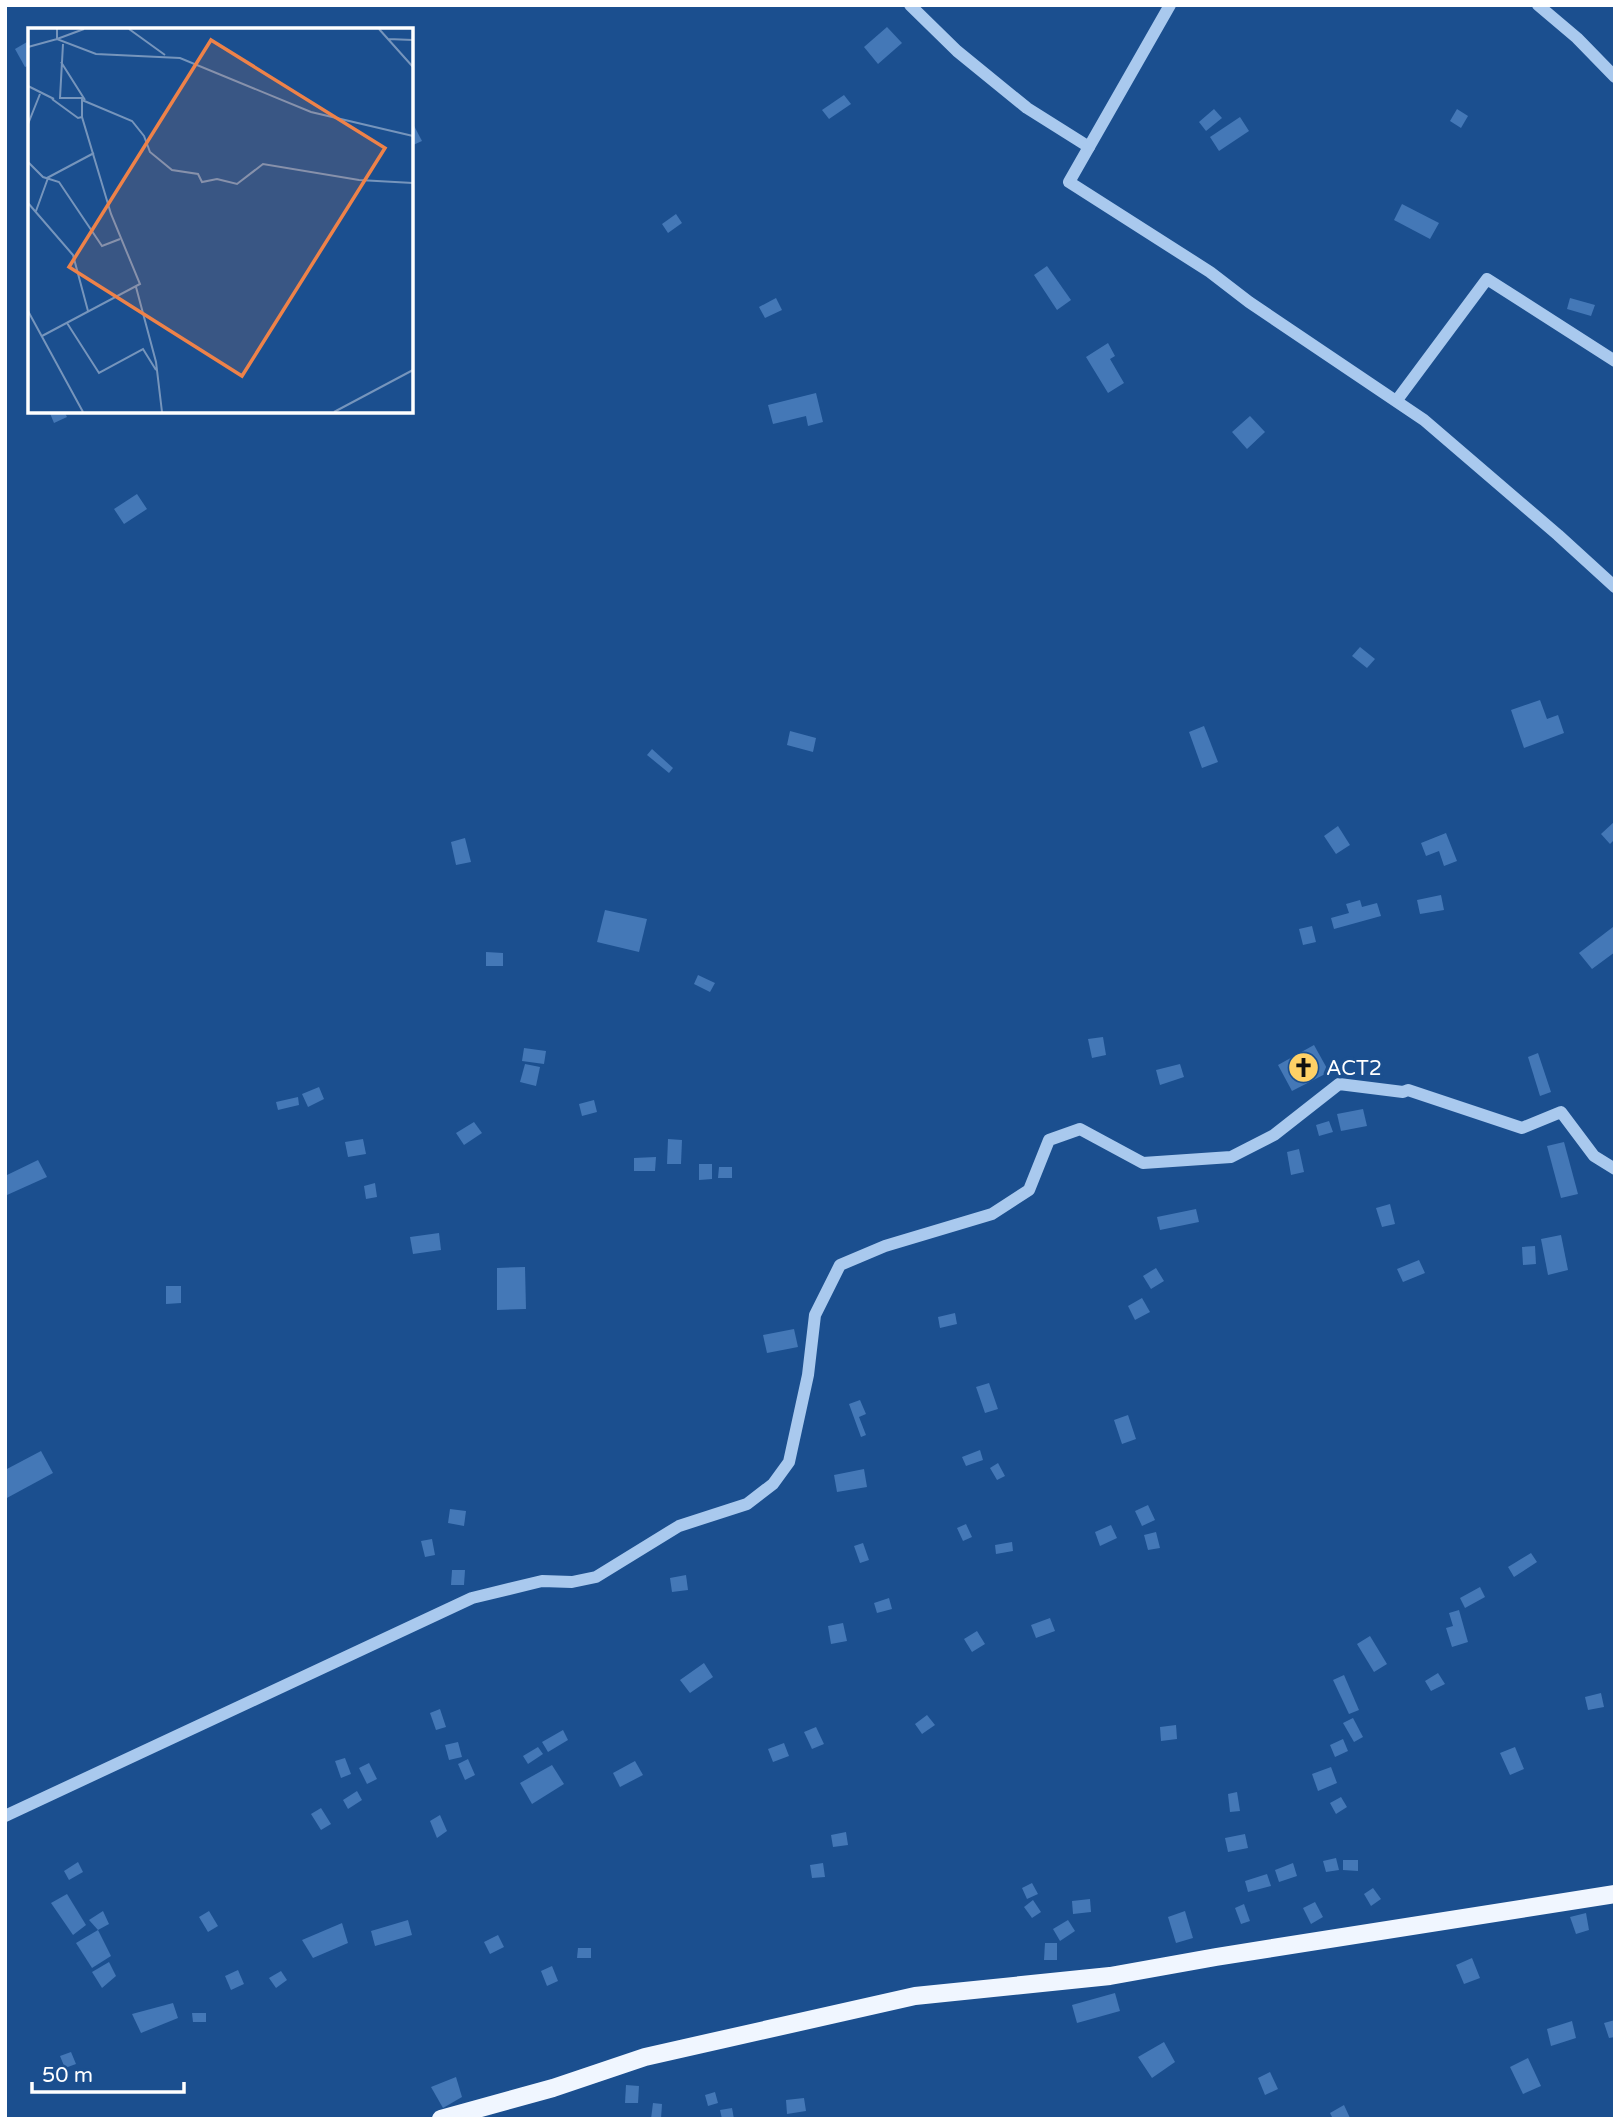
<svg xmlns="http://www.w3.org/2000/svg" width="1620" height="2124" font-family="'Varela Round',sans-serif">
  <rect width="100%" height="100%" fill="#1b4f8f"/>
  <!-- building -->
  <g fill="#4478b7">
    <path d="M 887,27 L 902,43 L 878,64 L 864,47 Z"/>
    <path d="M 27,42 L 30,47 L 30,65 L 25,67 L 15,49 Z"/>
    <path d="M 844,95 L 851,104 L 829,119 L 822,110 Z"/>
    <path d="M 1214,109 L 1222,118 L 1206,131 L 1199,122 Z"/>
    <path d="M 1457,109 L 1468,116 L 1461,128 L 1450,121 Z"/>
    <path d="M 1240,117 L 1249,131 L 1219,151 L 1210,137 Z"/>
    <path d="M 411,120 L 422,141 L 411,146 Z"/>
    <path d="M 1402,204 L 1439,223 L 1430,239 L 1394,220 Z"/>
    <path d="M 676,214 L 682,223 L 668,233 L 662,224 Z"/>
    <path d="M 1047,266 L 1071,300 L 1057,310 L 1034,275 Z"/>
    <path d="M 776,298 L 782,310 L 765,318 L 759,307 Z"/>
    <path d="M 1570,298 L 1595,305 L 1591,316 L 1567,309 Z"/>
    <path d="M 1108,343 L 1115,356 L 1110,359 L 1124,383 L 1108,393 L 1086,357 Z"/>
    <path d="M 816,393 L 823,422 L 808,426 L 806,416 L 773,424 L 768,405 Z"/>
    <path d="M 49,411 L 64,411 L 67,417 L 54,423 Z"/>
    <path d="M 1250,416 L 1265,432 L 1247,449 L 1232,432 Z"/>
    <path d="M 137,494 L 147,509 L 124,524 L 114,509 Z"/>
    <path d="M 1360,647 L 1375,659 L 1367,668 L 1352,656 Z"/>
    <path d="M 1540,700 L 1547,719 L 1558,715 L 1564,733 L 1524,748 L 1511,710 Z"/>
    <path d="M 1204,726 L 1218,762 L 1202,768 L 1189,732 Z"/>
    <path d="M 790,731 L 816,738 L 813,752 L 787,745 Z"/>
    <path d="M 652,749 L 673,768 L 669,773 L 647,755 Z"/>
    <path d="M 1615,821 L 1615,839 L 1610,844 L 1601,834 Z"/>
    <path d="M 1338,826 L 1350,845 L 1336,854 L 1324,836 Z"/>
    <path d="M 1446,833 L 1457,861 L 1444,866 L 1439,851 L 1426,856 L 1421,843 Z"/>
    <path d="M 465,838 L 471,862 L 456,865 L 451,842 Z"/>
    <path d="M 1441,895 L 1444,910 L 1420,914 L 1417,900 Z"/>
    <path d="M 1360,900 L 1362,907 L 1377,903 L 1381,916 L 1334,929 L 1331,918 L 1349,913 L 1346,904 Z"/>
    <path d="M 605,910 L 647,919 L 639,952 L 597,942 Z"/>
    <path d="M 1312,926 L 1316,942 L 1303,945 L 1299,929 Z"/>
    <path d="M 1613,927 L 1615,930 L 1615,952 L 1592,969 L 1579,953 Z"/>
    <path d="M 486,952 L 503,953 L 503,966 L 486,966 Z"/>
    <path d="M 698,975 L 715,983 L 710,992 L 694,984 Z"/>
    <path d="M 1103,1037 L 1106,1055 L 1092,1058 L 1088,1039 Z"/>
    <path d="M 1314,1045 L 1329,1072 L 1292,1091 L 1278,1065 Z"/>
    <path d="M 524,1048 L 546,1051 L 544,1064 L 522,1061 Z"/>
    <path d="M 1538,1053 L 1551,1092 L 1540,1096 L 1528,1057 Z"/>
    <path d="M 525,1064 L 540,1067 L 536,1086 L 520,1082 Z"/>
    <path d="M 1180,1064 L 1184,1077 L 1160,1085 L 1156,1070 Z"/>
    <path d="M 319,1087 L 324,1099 L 308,1107 L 302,1094 Z"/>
    <path d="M 298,1097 L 299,1105 L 278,1110 L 276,1102 Z"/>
    <path d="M 594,1100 L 597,1112 L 582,1116 L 579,1104 Z"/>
    <path d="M 1363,1109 L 1367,1126 L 1341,1131 L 1337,1114 Z"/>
    <path d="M 1329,1121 L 1333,1132 L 1319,1136 L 1316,1125 Z"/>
    <path d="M 474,1122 L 482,1133 L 464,1145 L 456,1133 Z"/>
    <path d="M 363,1139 L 366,1154 L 348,1157 L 345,1142 Z"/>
    <path d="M 668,1139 L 682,1140 L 681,1164 L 667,1164 Z"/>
    <path d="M 1564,1142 L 1578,1194 L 1561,1198 L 1547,1146 Z"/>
    <path d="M 1299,1149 L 1304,1172 L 1291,1175 L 1287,1152 Z"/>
    <path d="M 656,1157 L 655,1171 L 634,1171 L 634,1158 Z"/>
    <path d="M 38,1160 L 47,1177 L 7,1195 L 5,1176 Z"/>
    <path d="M 699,1164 L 712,1164 L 712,1179 L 699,1180 Z"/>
    <path d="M 719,1167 L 732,1167 L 732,1178 L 718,1178 Z"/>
    <path d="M 375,1183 L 377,1197 L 366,1199 L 364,1186 Z"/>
    <path d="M 1390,1204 L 1395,1224 L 1382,1227 L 1376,1208 Z"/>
    <path d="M 1196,1209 L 1199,1222 L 1160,1230 L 1157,1217 Z"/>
    <path d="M 439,1233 L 441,1250 L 413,1254 L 410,1237 Z"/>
    <path d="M 1561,1235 L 1568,1270 L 1548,1275 L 1541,1239 Z"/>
    <path d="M 1535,1246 L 1536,1264 L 1523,1265 L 1522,1247 Z"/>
    <path d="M 1419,1260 L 1425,1273 L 1403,1282 L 1397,1269 Z"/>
    <path d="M 525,1267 L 526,1309 L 497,1310 L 497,1268 Z"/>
    <path d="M 1156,1268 L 1164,1281 L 1151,1289 L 1143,1276 Z"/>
    <path d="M 166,1286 L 181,1286 L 181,1303 L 166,1304 Z"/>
    <path d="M 1142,1298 L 1150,1312 L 1135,1320 L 1128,1306 Z"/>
    <path d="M 955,1313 L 957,1324 L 940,1328 L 938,1317 Z"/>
    <path d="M 794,1329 L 798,1347 L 767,1353 L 763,1335 Z"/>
    <path d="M 989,1383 L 998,1409 L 985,1413 L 976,1387 Z"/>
    <path d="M 860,1400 L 866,1414 L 859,1417 L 866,1435 L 861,1437 L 849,1404 Z"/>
    <path d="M 1128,1415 L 1136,1439 L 1122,1444 L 1114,1420 Z"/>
    <path d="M 980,1450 L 983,1460 L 966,1466 L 962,1457 Z"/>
    <path d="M 41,1451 L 53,1473 L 5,1499 L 5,1470 Z"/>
    <path d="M 998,1463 L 1005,1476 L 997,1480 L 990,1468 Z"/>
    <path d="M 864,1469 L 867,1487 L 837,1492 L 834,1475 Z"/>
    <path d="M 1148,1505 L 1155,1520 L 1142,1526 L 1135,1511 Z"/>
    <path d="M 450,1509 L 466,1511 L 464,1526 L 448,1523 Z"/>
    <path d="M 966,1524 L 972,1537 L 963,1541 L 957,1528 Z"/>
    <path d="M 1111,1525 L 1117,1538 L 1100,1546 L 1095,1532 Z"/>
    <path d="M 1156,1532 L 1160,1548 L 1148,1550 L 1144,1535 Z"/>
    <path d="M 432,1539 L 435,1555 L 425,1557 L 421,1541 Z"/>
    <path d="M 1012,1542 L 1013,1551 L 996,1554 L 995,1545 Z"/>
    <path d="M 863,1543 L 869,1560 L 860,1563 L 854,1546 Z"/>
    <path d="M 1531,1553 L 1537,1562 L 1514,1577 L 1508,1567 Z"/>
    <path d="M 452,1570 L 465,1570 L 464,1585 L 451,1585 Z"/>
    <path d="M 686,1575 L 688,1590 L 672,1592 L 670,1578 Z"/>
    <path d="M 1480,1587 L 1485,1597 L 1465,1608 L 1460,1598 Z"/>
    <path d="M 889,1598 L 892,1609 L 877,1613 L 874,1603 Z"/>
    <path d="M 1459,1610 L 1468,1642 L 1452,1647 L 1446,1628 L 1453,1626 L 1449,1613 Z"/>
    <path d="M 1050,1618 L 1055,1631 L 1036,1638 L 1031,1625 Z"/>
    <path d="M 843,1623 L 847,1641 L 831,1644 L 828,1626 Z"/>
    <path d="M 977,1631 L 985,1644 L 972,1652 L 964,1639 Z"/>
    <path d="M 1370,1636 L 1387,1664 L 1374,1672 L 1357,1644 Z"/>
    <path d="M 704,1663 L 713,1677 L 690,1693 L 680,1680 Z"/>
    <path d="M 1438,1673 L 1445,1684 L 1431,1691 L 1425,1681 Z"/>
    <path d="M 1344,1675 L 1359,1710 L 1349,1714 L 1333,1680 Z"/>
    <path d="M 1601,1693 L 1604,1707 L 1588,1710 L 1585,1697 Z"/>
    <path d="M 440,1709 L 446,1727 L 436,1730 L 430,1713 Z"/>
    <path d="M 927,1715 L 935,1725 L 922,1734 L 915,1724 Z"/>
    <path d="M 1353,1718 L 1363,1737 L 1354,1742 L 1343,1723 Z"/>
    <path d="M 1176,1725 L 1177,1739 L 1161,1741 L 1160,1727 Z"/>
    <path d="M 816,1727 L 824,1744 L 812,1749 L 804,1732 Z"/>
    <path d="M 563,1730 L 568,1740 L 548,1752 L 542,1742 Z"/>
    <path d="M 1343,1739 L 1348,1751 L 1335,1757 L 1330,1745 Z"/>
    <path d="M 458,1742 L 462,1757 L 449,1760 L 445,1745 Z"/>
    <path d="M 784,1743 L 789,1756 L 773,1762 L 768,1749 Z"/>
    <path d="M 538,1747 L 543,1754 L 528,1764 L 523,1756 Z"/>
    <path d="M 1515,1747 L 1524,1769 L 1510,1775 L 1500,1753 Z"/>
    <path d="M 345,1758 L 351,1774 L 341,1778 L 335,1761 Z"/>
    <path d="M 468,1759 L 475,1775 L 465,1780 L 458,1764 Z"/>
    <path d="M 635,1761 L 643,1775 L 620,1787 L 613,1773 Z"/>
    <path d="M 369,1763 L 377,1779 L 367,1784 L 359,1768 Z"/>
    <path d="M 552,1765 L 564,1784 L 532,1804 L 520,1783 Z"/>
    <path d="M 1331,1767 L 1337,1783 L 1318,1791 L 1312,1774 Z"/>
    <path d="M 357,1791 L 362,1800 L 348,1809 L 343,1800 Z"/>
    <path d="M 1237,1792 L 1240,1811 L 1230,1812 L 1228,1794 Z"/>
    <path d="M 1341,1797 L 1347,1807 L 1336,1814 L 1330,1803 Z"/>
    <path d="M 321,1808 L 331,1824 L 321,1830 L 311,1814 Z"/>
    <path d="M 440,1815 L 447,1831 L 437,1838 L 430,1821 Z"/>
    <path d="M 846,1832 L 848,1845 L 833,1847 L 831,1835 Z"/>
    <path d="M 1245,1834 L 1248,1848 L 1228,1852 L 1225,1838 Z"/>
    <path d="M 1336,1858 L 1339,1870 L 1326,1872 L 1323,1861 Z"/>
    <path d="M 1343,1860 L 1358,1860 L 1358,1871 L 1343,1870 Z"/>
    <path d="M 78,1862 L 83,1872 L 69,1880 L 64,1871 Z"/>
    <path d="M 823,1863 L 825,1877 L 812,1878 L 810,1865 Z"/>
    <path d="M 1293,1863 L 1297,1876 L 1279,1882 L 1275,1870 Z"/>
    <path d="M 1267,1874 L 1271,1886 L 1248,1892 L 1245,1881 Z"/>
    <path d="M 1032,1883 L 1038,1894 L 1027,1899 L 1022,1888 Z"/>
    <path d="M 1373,1888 L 1381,1899 L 1371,1906 L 1364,1894 Z"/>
    <path d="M 67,1894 L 86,1925 L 73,1935 L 51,1903 Z"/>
    <path d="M 1090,1899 L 1091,1912 L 1073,1914 L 1072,1901 Z"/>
    <path d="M 1033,1900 L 1041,1912 L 1032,1918 L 1024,1907 Z"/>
    <path d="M 1315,1902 L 1323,1917 L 1311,1924 L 1303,1908 Z"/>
    <path d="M 1244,1904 L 1250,1921 L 1241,1924 L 1235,1908 Z"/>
    <path d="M 103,1911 L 109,1924 L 98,1930 L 89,1920 Z"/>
    <path d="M 209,1911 L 218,1926 L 208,1932 L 199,1917 Z"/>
    <path d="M 1185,1911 L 1193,1938 L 1176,1943 L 1168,1917 Z"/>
    <path d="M 1586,1913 L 1589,1930 L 1576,1934 L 1570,1917 Z"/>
    <path d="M 408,1920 L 412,1935 L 375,1946 L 371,1931 Z"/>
    <path d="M 1068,1920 L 1075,1931 L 1060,1941 L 1053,1929 Z"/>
    <path d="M 342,1923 L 348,1943 L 313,1958 L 302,1940 Z"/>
    <path d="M 98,1930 L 111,1956 L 92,1968 L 76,1943 Z"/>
    <path d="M 498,1935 L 504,1947 L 490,1954 L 484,1942 Z"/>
    <path d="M 1045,1943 L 1057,1943 L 1057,1960 L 1044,1960 Z"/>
    <path d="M 578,1948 L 591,1948 L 591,1958 L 577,1958 Z"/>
    <path d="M 1472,1958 L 1480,1978 L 1464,1984 L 1456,1965 Z"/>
    <path d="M 109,1962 L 116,1976 L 102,1988 L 92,1972 Z"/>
    <path d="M 552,1966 L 558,1981 L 547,1986 L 541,1971 Z"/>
    <path d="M 238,1970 L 244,1984 L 231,1990 L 225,1976 Z"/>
    <path d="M 281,1971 L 287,1980 L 276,1988 L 269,1978 Z"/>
    <path d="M 1115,1993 L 1120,2011 L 1077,2023 L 1072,2005 Z"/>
    <path d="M 173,2003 L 178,2018 L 141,2033 L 132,2014 Z"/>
    <path d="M 192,2013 L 206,2013 L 206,2022 L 193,2022 Z"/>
    <path d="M 1615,2020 L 1615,2037 L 1609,2038 L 1604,2023 Z"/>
    <path d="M 1572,2021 L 1576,2038 L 1551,2046 L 1547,2029 Z"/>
    <path d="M 1164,2042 L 1175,2062 L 1152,2078 L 1138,2057 Z"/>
    <path d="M 71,2052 L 76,2064 L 65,2068 L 60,2056 Z"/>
    <path d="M 1528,2058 L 1541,2086 L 1523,2094 L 1510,2067 Z"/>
    <path d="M 1270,2072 L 1278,2089 L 1265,2095 L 1258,2078 Z"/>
    <path d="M 456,2077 L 462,2097 L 443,2108 L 431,2087 Z"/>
    <path d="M 626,2085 L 639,2086 L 638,2103 L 625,2103 Z"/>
    <path d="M 715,2092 L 718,2103 L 708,2106 L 705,2095 Z"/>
    <path d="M 804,2098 L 806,2111 L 787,2114 L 786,2100 Z"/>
    <path d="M 653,2103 L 662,2104 L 661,2119 L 651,2119 Z"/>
    <path d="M 1344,2105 L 1350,2118 L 1333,2119 L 1330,2113 Z"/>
    <path d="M 732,2108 L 734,2119 L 722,2119 L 720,2110 Z"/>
  </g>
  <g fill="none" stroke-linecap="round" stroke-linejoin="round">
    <!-- minor -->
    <g stroke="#a9c9ee" stroke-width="12">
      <path d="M 910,5 L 957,51 L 1027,108 L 1089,147"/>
      <path d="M 1170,5 L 1069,182 L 1210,272 L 1249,302 L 1424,420 L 1558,535 L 1615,587"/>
      <path d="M 1538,5 L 1577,38 L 1615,77"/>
      <path d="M 1397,400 L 1487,279 L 1615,361"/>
      <path d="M 5,1816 L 472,1598 L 542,1581 L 572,1582 L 596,1577 L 679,1526 L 747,1504 L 773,1484 L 789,1462 L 808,1375 L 815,1315 L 840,1265 L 885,1246 L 992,1214 L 1029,1190 L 1049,1140 L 1080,1129 L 1143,1163 L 1231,1157 L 1274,1135 L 1339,1084 L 1403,1092 L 1408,1090 L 1522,1128 L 1561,1112 L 1594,1156 L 1615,1169"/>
    </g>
    <!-- major -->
    <path stroke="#f0f6ff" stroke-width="18" d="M 441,2119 L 553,2088 L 645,2057 L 915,1996 L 1110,1976 L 1216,1957 L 1615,1894"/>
  </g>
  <!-- icons -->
  <defs>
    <symbol id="church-disc" viewBox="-11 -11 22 22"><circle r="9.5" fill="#ffd166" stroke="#1b4f8f"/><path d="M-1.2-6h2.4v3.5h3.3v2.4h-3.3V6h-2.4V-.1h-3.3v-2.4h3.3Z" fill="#111"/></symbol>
  </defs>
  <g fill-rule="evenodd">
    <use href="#church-disc" x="1286" y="1050" width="35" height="35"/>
  </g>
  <g text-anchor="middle" stroke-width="7" stroke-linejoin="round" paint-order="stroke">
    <!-- poi labels -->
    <g font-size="21" fill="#fff" stroke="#1b4f8f" text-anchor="start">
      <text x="1326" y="1075">ACT2</text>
    </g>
  </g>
  <!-- overview -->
  <g transform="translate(28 28)">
    <rect width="385" height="385" fill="#1b4f8f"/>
    <path fill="none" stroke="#7695bc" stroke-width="2" d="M 29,1 L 29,11 L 56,1M 101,1 L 137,27M 351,1 L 385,39M 360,11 L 385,12M 0,19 L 29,11 L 68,26 L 152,30 L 283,84 L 385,108M 33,34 L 57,72M 0,58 L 26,71M 24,71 L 50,90 L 54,89M 54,72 L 104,93 L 116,108 L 122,124 L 144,142 L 170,146 L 174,154 L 189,151 L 209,156 L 235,136 L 331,152 L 385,155M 0,96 L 12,66M 0,134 L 15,149 L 31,154 L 74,218 L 92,211M 19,150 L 66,125M 0,175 L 45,227 L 60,283M 8,183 L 20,150M 108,259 L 128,334 L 134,384M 0,283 L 55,384M 39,295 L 71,345 L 115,321 L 128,342M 14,308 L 112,256 L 83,186 L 54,89 L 54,70 L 32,70 L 35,16M 306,384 L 385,342"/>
    <path fill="#ee8249" fill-opacity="0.15" stroke="#ee8249" stroke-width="3.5" d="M 183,12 L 357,120 L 214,348 L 41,239 Z"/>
    <rect width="385" height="385" fill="none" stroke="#fff" stroke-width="3.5"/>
  </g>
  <!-- border -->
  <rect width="1620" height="2124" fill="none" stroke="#ffffff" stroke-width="14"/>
  <!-- scale -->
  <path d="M32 2082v10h152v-10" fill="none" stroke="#ffffff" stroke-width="3.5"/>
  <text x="42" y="2082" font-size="21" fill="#ffffff" stroke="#1b4f8f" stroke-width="5" paint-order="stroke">50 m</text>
</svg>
